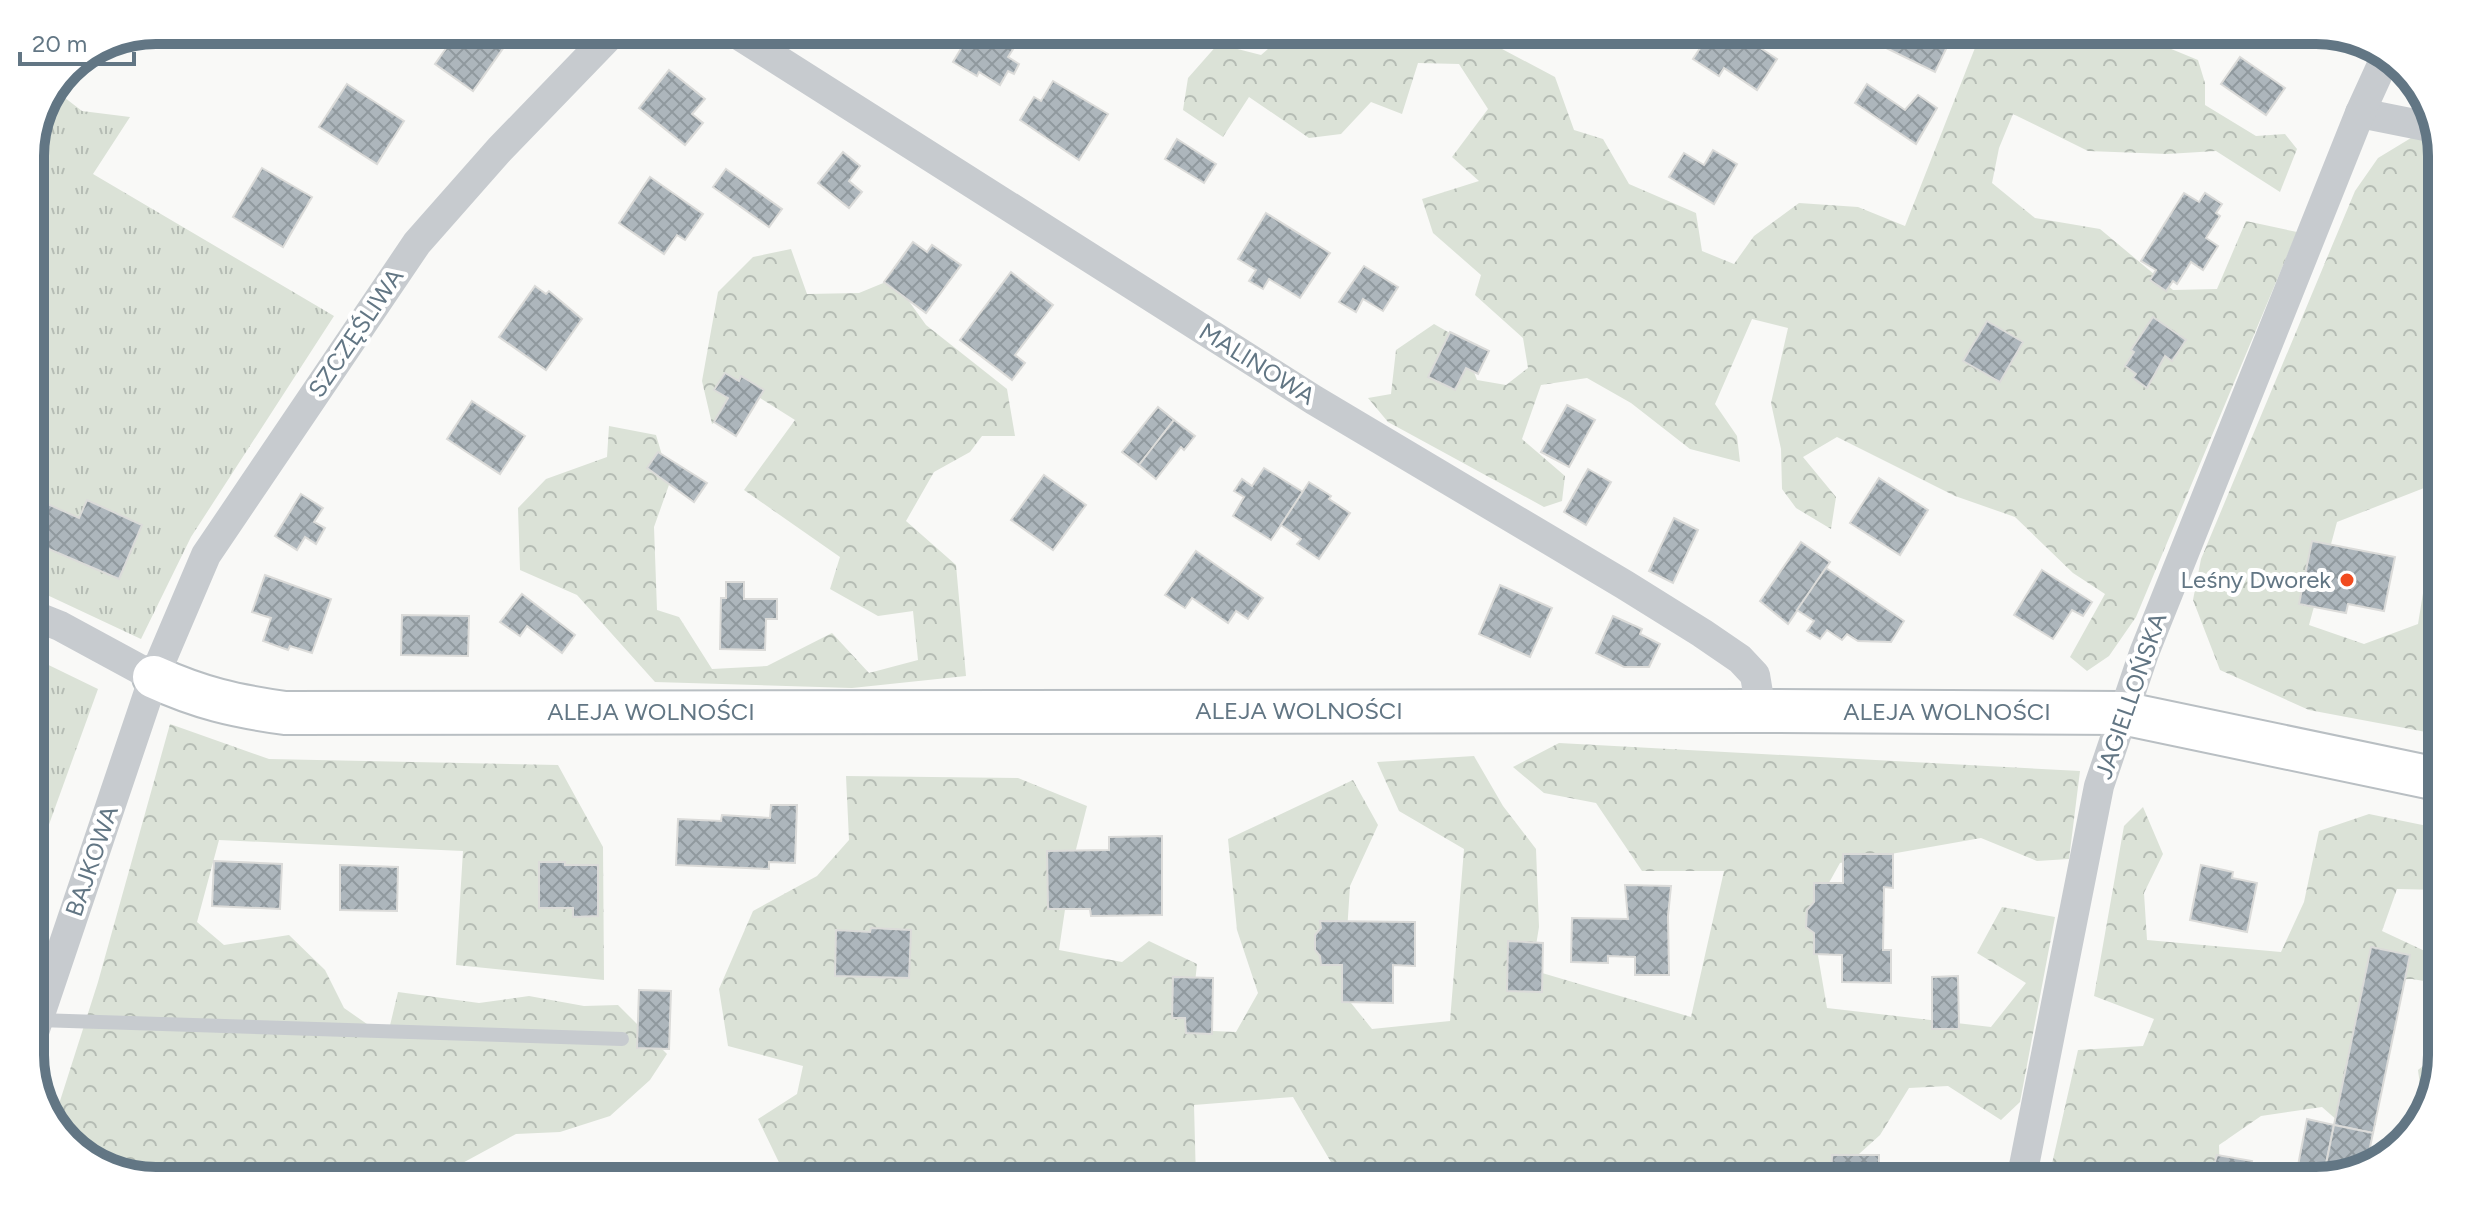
<svg xmlns="http://www.w3.org/2000/svg" width="2472" height="1211" font-family="Figtree,sans-serif">
  <defs>
    <pattern id="grass-tufts" width="24" height="20" patternUnits="userSpaceOnUse" patternTransform="scale(2)"><rect width="24" height="20" fill="#dbe2d7"/><path d="M3 7l-1-3M5 7V3M7 7l1-3M15 17l-1-3M17 17v-4M19 17l1-3" fill="none" stroke="#b5bcb4"/></pattern>
    <pattern id="forest-crowns" width="20" height="18" patternUnits="userSpaceOnUse" patternTransform="scale(2)"><rect width="20" height="18" fill="#dbe2d7"/><path d="M2 6a3 3 0 1 1 6 0M12 15a3 3 0 1 1 6 0" fill="none" stroke="#b5bcb4"/></pattern>
    <pattern id="building-cross-hatch" width="8" height="8" patternUnits="userSpaceOnUse" patternTransform="scale(2)"><rect width="8" height="8" fill="#adb6bc"/><path d="M0 0l8 8M0 8l8-8" fill="none" stroke="#90999e"/></pattern>
  </defs>
  <rect width="100%" height="100%" fill="#f9f9f7"/>
  <!-- grass -->
  <g fill="url(#grass-tufts)">
    <path d="M 56,91 L 82,111 L 130,117 L 93,174 L 334,316 L 191,537 L 141,639 L 30,587 L 30,441 L 48,402 L 30,394 L 30,149 Z"/>
    <path d="M 30,656 L 98,689 L 30,877 Z"/>
  </g>
  <!-- forest -->
  <g fill="url(#forest-crowns)">
    <path d="M 1290,30 L 1487,30 L 1487,41 L 1555,77 L 1574,130 L 1603,139 L 1629,184 L 1696,213 L 1702,251 L 1734,264 L 1754,236 L 1799,203 L 1858,207 L 1905,226 L 1982,30 L 2125,30 L 2198,60 L 2205,83 L 2205,105 L 2256,136 L 2285,134 L 2297,149 L 2280,192 L 2216,151 L 2167,154 L 2088,151 L 2013,114 L 1999,148 L 1992,183 L 2035,218 L 2100,229 L 2173,290 L 2217,289 L 2246,221 L 2297,232 L 2136,617 L 2109,656 L 2087,671 L 2070,657 L 2105,594 L 2073,573 L 2015,517 L 1955,496 L 1837,437 L 1803,457 L 1836,497 L 1831,529 L 1796,508 L 1782,489 L 1781,449 L 1771,403 L 1788,328 L 1752,319 L 1715,404 L 1737,436 L 1740,462 L 1690,449 L 1631,403 L 1587,378 L 1541,385 L 1522,439 L 1565,476 L 1562,501 L 1544,507 L 1388,422 L 1368,398 L 1391,394 L 1396,350 L 1434,324 L 1462,340 L 1477,380 L 1506,385 L 1528,368 L 1523,338 L 1475,295 L 1481,275 L 1433,233 L 1422,199 L 1479,181 L 1452,157 L 1488,109 L 1459,64 L 1418,63 L 1402,114 L 1371,102 L 1341,134 L 1309,138 L 1249,97 L 1223,137 L 1183,110 L 1188,78 L 1218,44 L 1261,55 Z"/>
    <path d="M 2434,124 L 2442,149 L 2442,481 L 2337,522 L 2309,625 L 2364,644 L 2418,624 L 2429,556 L 2442,527 L 2442,735 L 2309,710 L 2220,670 L 2193,600 L 2201,559 L 2355,191 L 2378,158 Z"/>
    <path d="M 791,249 L 807,294 L 859,293 L 893,279 L 926,325 L 1007,389 L 1015,436 L 982,436 L 970,452 L 934,472 L 906,521 L 956,565 L 966,676 L 852,688 L 655,682 L 577,595 L 520,570 L 518,508 L 546,479 L 607,457 L 609,426 L 656,435 L 670,482 L 654,527 L 657,610 L 679,617 L 712,669 L 767,666 L 832,633 L 869,673 L 918,660 L 913,611 L 878,616 L 830,589 L 840,557 L 744,490 L 795,420 L 757,396 L 712,424 L 702,381 L 718,292 L 753,257 Z"/>
    <path d="M 170,724 L 269,759 L 558,765 L 603,847 L 604,980 L 456,965 L 463,851 L 219,840 L 197,922 L 224,945 L 289,935 L 325,970 L 344,1008 L 387,1038 L 398,992 L 479,1003 L 529,996 L 584,1006 L 618,1005 L 667,1054 L 650,1080 L 610,1116 L 560,1132 L 516,1134 L 446,1172 L 443,1181 L 156,1181 L 101,1168 L 52,1126 L 98,982 Z"/>
    <path d="M 1559,743 L 2080,771 L 2069,859 L 2037,861 L 1981,838 L 1840,863 L 1811,915 L 1827,1008 L 1991,1027 L 2026,983 L 1977,953 L 2002,907 L 2055,917 L 2020,1102 L 2001,1120 L 1948,1086 L 1909,1088 L 1880,1135 L 1829,1181 L 1330,1181 L 1335,1169 L 1293,1097 L 1194,1105 L 1196,1181 L 784,1181 L 786,1177 L 758,1119 L 797,1094 L 803,1066 L 728,1046 L 719,989 L 753,911 L 817,876 L 849,840 L 846,776 L 1018,778 L 1087,806 L 1071,869 L 1059,950 L 1122,962 L 1149,941 L 1197,964 L 1190,1030 L 1236,1032 L 1258,993 L 1237,930 L 1228,839 L 1353,780 L 1378,825 L 1350,886 L 1343,993 L 1372,1029 L 1450,1021 L 1464,849 L 1399,811 L 1377,762 L 1474,756 L 1503,806 L 1536,849 L 1539,927 L 1532,970 L 1691,1017 L 1724,871 L 1642,871 L 1596,803 L 1544,793 L 1513,767 Z"/>
    <path d="M 2143,807 L 2163,854 L 2144,893 L 2147,940 L 2281,952 L 2304,902 L 2319,831 L 2369,814 L 2442,829 L 2442,890 L 2397,889 L 2382,931 L 2427,952 L 2442,944 L 2442,984 L 2412,979 L 2381,980 L 2376,1125 L 2346,1128 L 2322,1107 L 2261,1116 L 2219,1145 L 2220,1181 L 2048,1181 L 2078,1050 L 2143,1046 L 2154,1019 L 2094,996 L 2124,826 Z"/>
    <path d="M 2442,1051 L 2429,1110 L 2424,1116 L 2418,1070 Z"/>
  </g>
  <!-- building -->
  <g fill="url(#building-cross-hatch)" stroke="#dbdbd9" stroke-width="2">
    <path d="M 459,30 L 516,30 L 473,91 L 435,64 Z"/>
    <path d="M 979,30 L 989,30 L 1015,46 L 1008,57 L 1019,64 L 1014,74 L 1008,71 L 1000,85 L 979,72 L 977,76 L 953,62 L 965,42 L 970,44 Z"/>
    <path d="M 1712,30 L 1733,30 L 1777,59 L 1757,90 L 1724,68 L 1719,76 L 1693,59 Z"/>
    <path d="M 1885,30 L 1955,30 L 1935,72 L 1878,44 Z"/>
    <path d="M 2240,57 L 2285,88 L 2266,115 L 2221,84 Z"/>
    <path d="M 669,70 L 705,99 L 692,114 L 703,123 L 685,145 L 639,108 Z"/>
    <path d="M 1053,81 L 1108,114 L 1079,160 L 1020,120 L 1034,97 L 1041,101 Z"/>
    <path d="M 347,84 L 404,121 L 377,164 L 319,127 Z"/>
    <path d="M 1867,84 L 1905,110 L 1918,95 L 1937,108 L 1916,144 L 1855,103 Z"/>
    <path d="M 1177,139 L 1216,164 L 1204,183 L 1165,159 Z"/>
    <path d="M 1713,150 L 1737,164 L 1714,204 L 1669,177 L 1684,153 L 1704,165 Z"/>
    <path d="M 843,152 L 860,166 L 849,181 L 862,192 L 849,208 L 818,183 Z"/>
    <path d="M 262,168 L 312,197 L 283,247 L 233,217 Z"/>
    <path d="M 726,169 L 782,209 L 769,227 L 713,187 Z"/>
    <path d="M 650,177 L 703,214 L 685,240 L 677,235 L 664,254 L 619,223 Z"/>
    <path d="M 2184,193 L 2199,202 L 2205,193 L 2222,204 L 2216,213 L 2220,216 L 2206,238 L 2218,246 L 2203,270 L 2191,262 L 2177,284 L 2173,281 L 2166,291 L 2150,280 L 2156,270 L 2141,261 Z"/>
    <path d="M 1266,213 L 1330,253 L 1300,298 L 1269,279 L 1263,289 L 1249,281 L 1256,270 L 1238,259 Z"/>
    <path d="M 913,242 L 927,252 L 932,245 L 961,265 L 926,313 L 884,282 Z"/>
    <path d="M 1364,266 L 1398,287 L 1383,311 L 1363,299 L 1356,312 L 1339,302 Z"/>
    <path d="M 1011,272 L 1053,305 L 1015,355 L 1025,363 L 1012,380 L 960,340 Z"/>
    <path d="M 535,286 L 546,294 L 549,291 L 582,319 L 546,370 L 499,337 Z"/>
    <path d="M 2153,317 L 2186,340 L 2172,361 L 2165,356 L 2147,388 L 2133,378 L 2136,374 L 2125,366 L 2134,352 L 2131,350 Z"/>
    <path d="M 1987,321 L 2023,342 L 2000,382 L 1963,361 Z"/>
    <path d="M 1450,332 L 1489,351 L 1478,374 L 1466,368 L 1455,390 L 1428,377 Z"/>
    <path d="M 725,373 L 739,381 L 741,376 L 764,390 L 736,436 L 714,422 L 728,398 L 714,390 Z"/>
    <path d="M 472,401 L 525,436 L 500,474 L 447,439 Z"/>
    <path d="M 1567,405 L 1595,420 L 1569,467 L 1541,452 Z"/>
    <path d="M 1158,407 L 1174,420 L 1139,465 L 1122,452 Z"/>
    <path d="M 1174,420 L 1195,436 L 1184,450 L 1181,447 L 1156,479 L 1139,465 Z"/>
    <path d="M 658,452 L 707,483 L 694,502 L 647,468 Z"/>
    <path d="M 1264,468 L 1303,492 L 1271,540 L 1233,516 L 1244,497 L 1234,491 L 1242,479 L 1252,486 Z"/>
    <path d="M 1588,469 L 1611,482 L 1586,525 L 1564,512 Z"/>
    <path d="M 1044,475 L 1086,505 L 1053,550 L 1011,520 Z"/>
    <path d="M 1879,478 L 1928,510 L 1900,555 L 1850,523 Z"/>
    <path d="M 1309,482 L 1331,496 L 1329,499 L 1350,513 L 1319,559 L 1297,544 L 1301,539 L 1281,525 Z"/>
    <path d="M 301,494 L 323,508 L 314,522 L 325,528 L 316,544 L 305,537 L 297,550 L 275,536 Z"/>
    <path d="M 34,498 L 79,518 L 87,500 L 142,525 L 119,579 L 30,541 L 30,508 Z"/>
    <path d="M 1674,518 L 1698,530 L 1673,583 L 1649,571 Z"/>
    <path d="M 2312,541 L 2395,557 L 2384,611 L 2348,604 L 2346,613 L 2299,604 Z"/>
    <path d="M 1801,542 L 1830,562 L 1788,624 L 1760,601 Z"/>
    <path d="M 1196,551 L 1263,598 L 1248,619 L 1236,611 L 1228,623 L 1192,598 L 1185,608 L 1165,595 Z"/>
    <path d="M 1826,568 L 1904,621 L 1891,642 L 1858,641 L 1847,634 L 1842,640 L 1827,630 L 1820,639 L 1807,631 L 1814,621 L 1797,610 Z"/>
    <path d="M 2042,570 L 2092,602 L 2083,616 L 2072,610 L 2053,639 L 2014,615 Z"/>
    <path d="M 265,575 L 331,599 L 312,653 L 290,646 L 288,650 L 263,641 L 271,618 L 252,612 Z"/>
    <path d="M 726,582 L 744,582 L 744,599 L 777,599 L 777,619 L 766,619 L 765,650 L 720,649 L 721,598 L 726,598 Z"/>
    <path d="M 1500,585 L 1552,608 L 1530,657 L 1479,634 Z"/>
    <path d="M 522,594 L 575,635 L 562,653 L 527,626 L 520,636 L 500,622 Z"/>
    <path d="M 402,615 L 469,616 L 468,656 L 401,655 Z"/>
    <path d="M 1613,616 L 1642,629 L 1640,634 L 1660,644 L 1649,667 L 1624,667 L 1596,653 Z"/>
    <path d="M 771,805 L 797,805 L 795,863 L 769,862 L 769,869 L 676,865 L 678,819 L 721,821 L 722,815 L 770,818 Z"/>
    <path d="M 1162,836 L 1162,915 L 1091,916 L 1090,909 L 1048,909 L 1047,851 L 1109,850 L 1109,837 Z"/>
    <path d="M 1843,854 L 1893,854 L 1893,888 L 1884,887 L 1883,950 L 1891,950 L 1891,983 L 1842,982 L 1842,955 L 1814,954 L 1814,933 L 1806,927 L 1807,910 L 1814,902 L 1814,883 L 1843,883 Z"/>
    <path d="M 214,861 L 282,864 L 280,909 L 212,906 Z"/>
    <path d="M 539,862 L 565,862 L 565,865 L 598,865 L 598,916 L 573,917 L 573,908 L 539,908 Z"/>
    <path d="M 340,865 L 398,867 L 397,911 L 340,910 Z"/>
    <path d="M 2201,865 L 2233,872 L 2232,878 L 2257,883 L 2247,932 L 2190,920 Z"/>
    <path d="M 1625,885 L 1671,886 L 1668,916 L 1669,975 L 1635,975 L 1635,957 L 1608,956 L 1608,963 L 1571,962 L 1572,918 L 1628,919 Z"/>
    <path d="M 1320,921 L 1415,922 L 1415,966 L 1393,965 L 1393,1003 L 1342,1002 L 1342,965 L 1321,965 L 1320,956 L 1315,950 L 1315,935 L 1321,928 Z"/>
    <path d="M 871,928 L 911,930 L 909,978 L 835,976 L 836,930 L 870,932 Z"/>
    <path d="M 1508,941 L 1543,943 L 1542,992 L 1507,991 Z"/>
    <path d="M 2371,947 L 2410,955 L 2373,1133 L 2334,1125 Z"/>
    <path d="M 1958,976 L 1959,1029 L 1932,1029 L 1932,977 Z"/>
    <path d="M 1173,977 L 1213,978 L 1212,1034 L 1186,1033 L 1185,1018 L 1172,1018 Z"/>
    <path d="M 639,990 L 671,991 L 669,1049 L 637,1048 Z"/>
    <path d="M 2307,1119 L 2334,1125 L 2323,1179 L 2295,1181 Z"/>
    <path d="M 2334,1125 L 2373,1133 L 2366,1166 L 2342,1173 L 2325,1169 Z"/>
    <path d="M 1832,1155 L 1879,1155 L 1879,1181 L 1831,1181 Z"/>
    <path d="M 2217,1155 L 2252,1161 L 2249,1181 L 2188,1181 L 2191,1162 L 2214,1165 Z"/>
    <rect x="1264" y="1165" width="22" height="16"/>
  </g>
  <g fill="none" stroke-linecap="round" stroke-linejoin="round">
    <defs>
      <path id="secondary" d="M 154,677 C 200,698 235,706 285,713 L 1761,711 L 2122,713 L 2442,780"/>
    </defs>
    <!-- secondary casing -->
    <use href="#secondary" stroke="#b9bfc3" stroke-width="46"/>
    <!-- lane -->
    <path stroke="#c7cbcf" stroke-width="14" d="M 38,1020 L 622,1039"/>
    <!-- street -->
    <g stroke="#c7cbcf" stroke-width="30">
      <path d="M 731,30 L 1314,400 L 1625,585 L 1702,633 L 1740,659 L 1755,675 L 1761,711"/>
      <path d="M 2360,113 L 2435,128"/>
      <path d="M 30,614 L 60,626 L 154,677"/>
      <path d="M 30,1044 L 154,677 L 206,555 L 417,243 L 500,149 L 615,30"/>
      <path d="M 2021,1181 L 2099,786 L 2144,653 L 2360,113 L 2386,56"/>
    </g>
    <!-- secondary -->
    <use href="#secondary" stroke="#fff" stroke-width="42"/>
  </g>
  <!-- markers -->
  <circle fill="#f14b1f" stroke="#fff" stroke-width="3" cx="2347" cy="580" r="8"/>
  <g text-anchor="middle" stroke-width="8" stroke-linejoin="round" paint-order="stroke">
    <!-- street labels -->
    <g font-size="24" fill="#627684" stroke="#fff">
      <text transform="translate(356 333) rotate(-56)" y="8">SZCZĘŚLIWA</text>
      <text transform="translate(1257 364) rotate(32)" y="8">MALINOWA</text>
      <text transform="translate(2131 696) rotate(-71)" y="8">JAGIELLOŃSKA</text>
      <text x="1299" y="719">ALEJA WOLNOŚCI</text>
      <text x="651" y="720">ALEJA WOLNOŚCI</text>
      <text x="1947" y="720">ALEJA WOLNOŚCI</text>
      <text transform="translate(92 861) rotate(-71)" y="8">BAJKOWA</text>
    </g>
    <!-- poi labels -->
    <g font-size="24" fill="#627684" stroke="#fff" text-anchor="end">
      <text x="2331" y="588">Leśny Dworek</text>
    </g>
  </g>
  <!-- crop -->
  <path d="M0 0H2472V1211H0ZM156 44H2316A112 112 0 0 1 2428 156V1055A112 112 0 0 1 2316 1167H156A112 112 0 0 1 44 1055V156A112 112 0 0 1 156 44Z" fill="#fff" fill-rule="evenodd"/>
  <path fill="none" stroke="#627684" stroke-width="10" d="M156 44H2316A112 112 0 0 1 2428 156V1055A112 112 0 0 1 2316 1167H156A112 112 0 0 1 44 1055V156A112 112 0 0 1 156 44Z"/>
  <!-- scale -->
  <path d="M20 52v12h114v-12" fill="none" stroke="#627684" stroke-width="4"/>
  <text x="32" y="52" font-size="24" fill="#627684" stroke="#ffffff" stroke-width="6" paint-order="stroke">20 m</text>
</svg>
